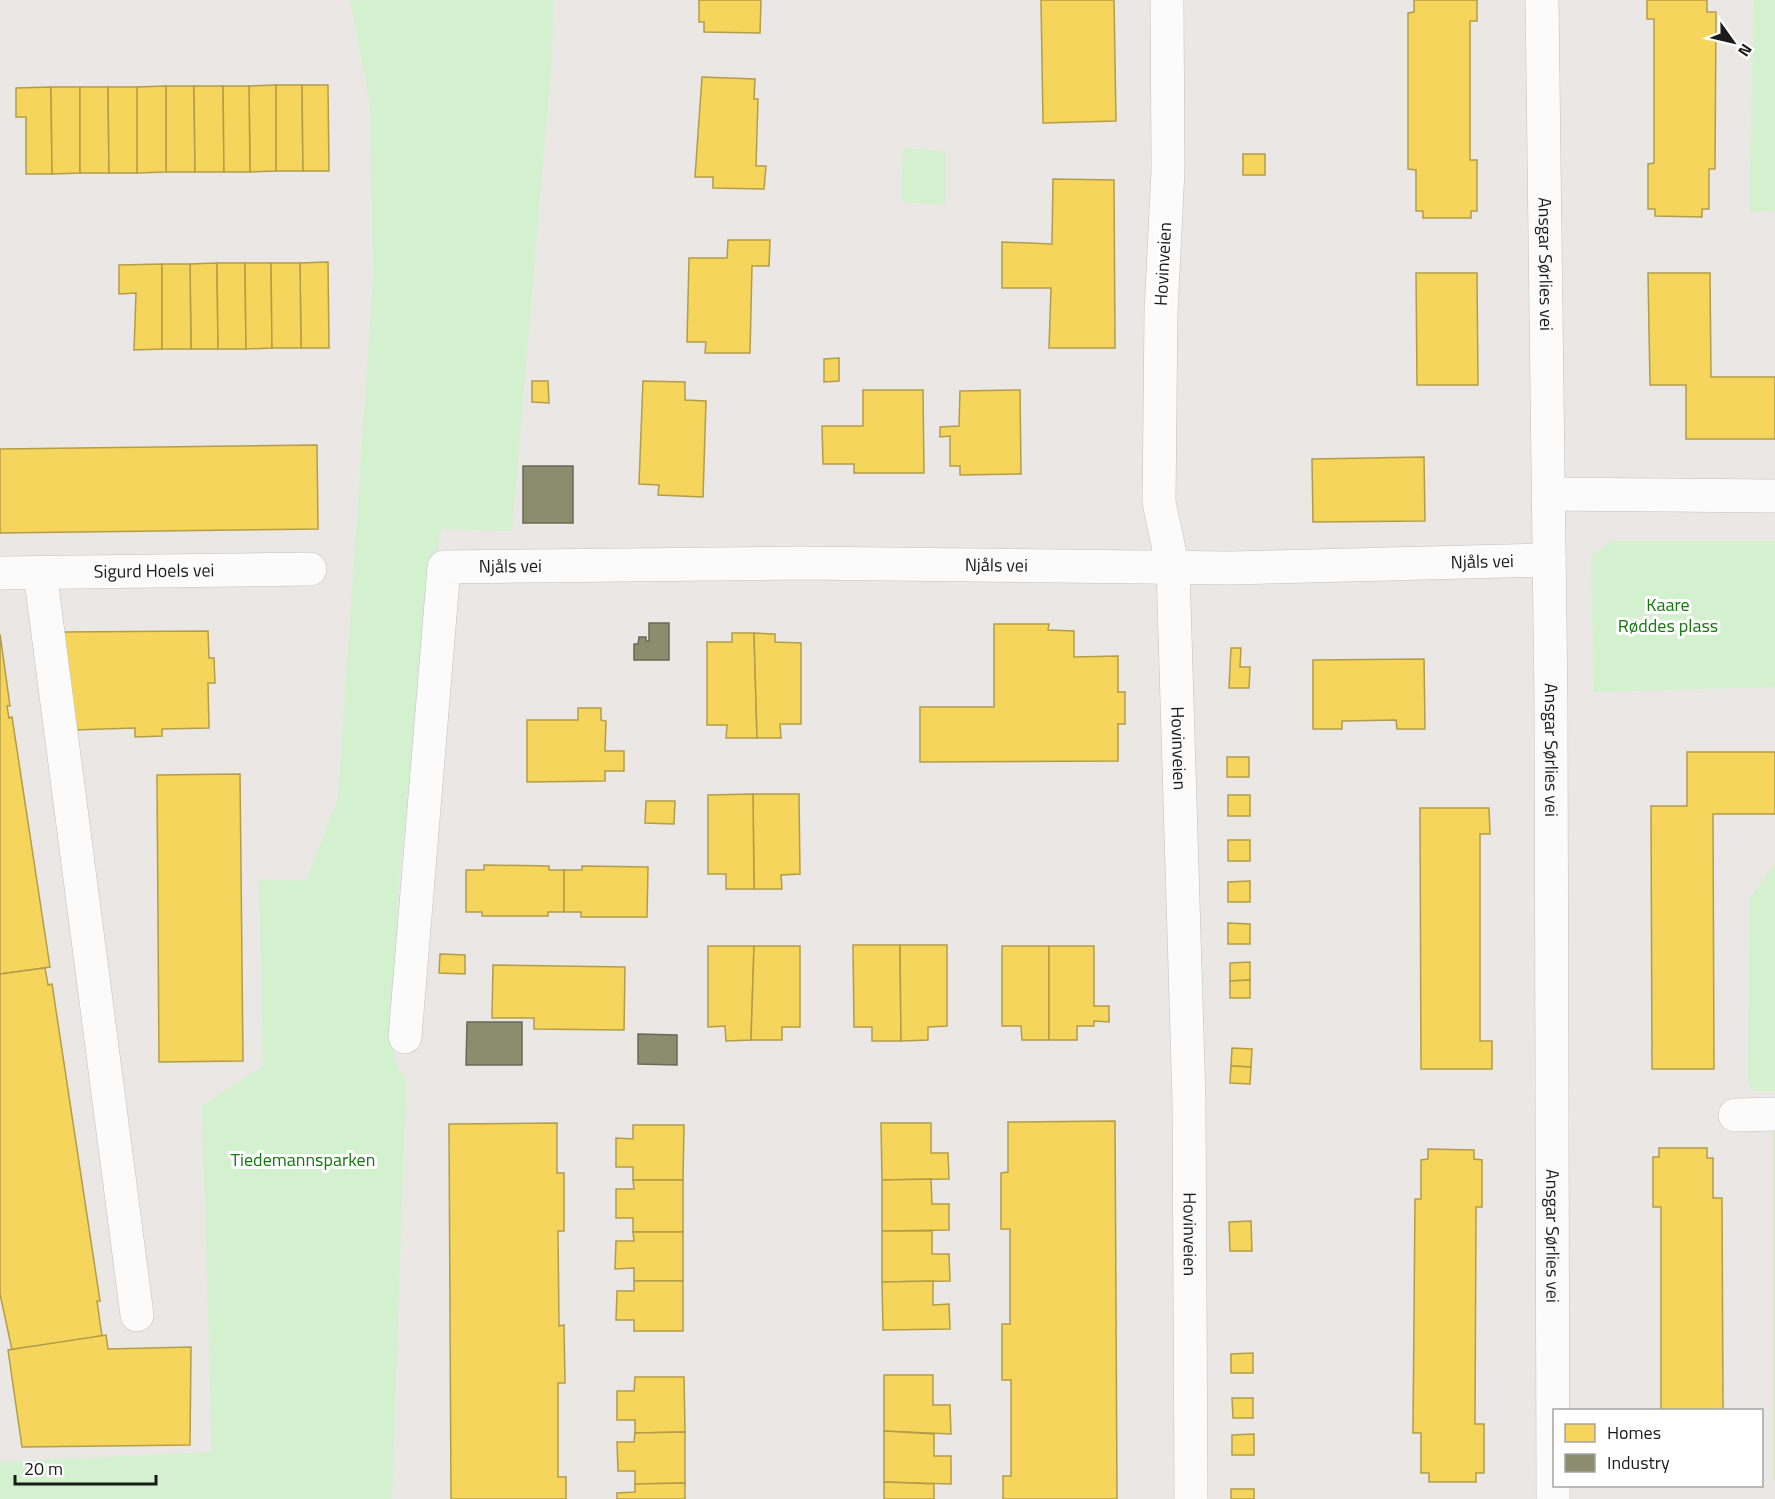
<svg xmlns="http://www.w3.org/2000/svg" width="1775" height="1499" font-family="'Titillium Web',sans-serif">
  <rect width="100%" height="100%" fill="#eae7e4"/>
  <!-- grass -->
  <path fill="#dce8c2" d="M 1773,1128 L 1775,1128 L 1775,1482 L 1773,1479 Z"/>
  <!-- park -->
  <g fill="#d3f1ce">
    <path d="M 350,0 L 553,0 L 552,56 L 512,531 L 441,529 L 428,602 L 399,879 L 394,1060 L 406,1081 L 392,1499 L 0,1499 L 0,1462 L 212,1452 L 202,1106 L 263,1066 L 259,879 L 306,881 L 338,798 L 373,280 L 370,104 Z"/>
    <path d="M 1754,0 L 1775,0 L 1775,211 L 1749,212 Z"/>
    <path d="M 903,148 L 946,151 L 946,205 L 901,202 Z"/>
    <path d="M 1611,541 L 1775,541 L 1775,687 L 1594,692 L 1591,556 Z"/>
    <path d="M 1775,864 L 1775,1091 L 1753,1091 L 1748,1082 L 1749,900 Z"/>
  </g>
  <!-- homes -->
  <g fill="#f6d55c" stroke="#b49d48" stroke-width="1.5">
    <path d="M 699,0 L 761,0 L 760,33 L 704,32 L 704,22 L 699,22 Z"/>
    <path d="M 1041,0 L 1114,0 L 1116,121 L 1043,123 Z"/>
    <path d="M 1414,0 L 1477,0 L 1477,21 L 1470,21 L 1470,160 L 1477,160 L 1477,211 L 1471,211 L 1471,218 L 1423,218 L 1423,211 L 1416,211 L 1416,170 L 1408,169 L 1408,13 L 1414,12 Z"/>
    <path d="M 1647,0 L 1707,0 L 1707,12 L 1716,12 L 1715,169 L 1709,169 L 1709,209 L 1702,209 L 1702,217 L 1655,216 L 1655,209 L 1648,209 L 1648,164 L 1654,163 L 1654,19 L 1647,19 Z"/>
    <path d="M 702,77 L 755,79 L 754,99 L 758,99 L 756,166 L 766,166 L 764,189 L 713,188 L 713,177 L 695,177 Z"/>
    <path d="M 276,85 L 302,85 L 303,171 L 276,171 Z"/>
    <path d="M 276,85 L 276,171 L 250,172 L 249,86 Z"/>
    <path d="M 302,85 L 328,85 L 329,171 L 303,171 Z"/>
    <path d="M 166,86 L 194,86 L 195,172 L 166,172 Z"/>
    <path d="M 166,86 L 166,172 L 137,173 L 137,87 Z"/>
    <path d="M 194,86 L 223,86 L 224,172 L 195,172 Z"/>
    <path d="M 223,86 L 249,86 L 250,172 L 224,172 Z"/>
    <path d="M 51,87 L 52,174 L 26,174 L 26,117 L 16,117 L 16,88 Z"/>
    <path d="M 51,87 L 80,87 L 80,173 L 52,174 Z"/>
    <path d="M 80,87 L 108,87 L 109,173 L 80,173 Z"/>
    <path d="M 108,87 L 137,87 L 137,173 L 109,173 Z"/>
    <rect x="1243" y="154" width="22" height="21"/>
    <path d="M 1053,179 L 1114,180 L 1115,348 L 1049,348 L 1051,288 L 1002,288 L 1002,242 L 1052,244 Z"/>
    <path d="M 728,240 L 770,240 L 769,266 L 752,266 L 750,353 L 705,353 L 706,342 L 687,342 L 689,258 L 727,258 Z"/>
    <path d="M 328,262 L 329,348 L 301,348 L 300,263 Z"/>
    <path d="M 217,263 L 218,349 L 191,349 L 190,264 Z"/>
    <path d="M 217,263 L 245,263 L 246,349 L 218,349 Z"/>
    <path d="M 245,263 L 271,263 L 272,348 L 246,349 Z"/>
    <path d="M 271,263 L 300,263 L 301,348 L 272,348 Z"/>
    <path d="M 162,264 L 162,349 L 134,350 L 136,293 L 119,294 L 119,265 Z"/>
    <path d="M 162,264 L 190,264 L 191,349 L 162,349 Z"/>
    <path d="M 1416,273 L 1477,273 L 1478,385 L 1417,385 Z"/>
    <path d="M 1648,273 L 1710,273 L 1711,377 L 1775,377 L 1775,439 L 1686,439 L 1686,385 L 1650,385 Z"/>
    <path d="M 839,358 L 839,381 L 824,382 L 824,359 Z"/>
    <path d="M 532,381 L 548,381 L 549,403 L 532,402 Z"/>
    <path d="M 643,381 L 685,382 L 685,400 L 706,401 L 703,497 L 658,495 L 659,485 L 639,484 Z"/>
    <path d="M 863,390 L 923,390 L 924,473 L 854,473 L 854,464 L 823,464 L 822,426 L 863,426 Z"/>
    <path d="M 1020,390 L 1021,474 L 960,475 L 960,466 L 950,466 L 950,436 L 940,437 L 940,427 L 959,426 L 960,391 Z"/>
    <path d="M 317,445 L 318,529 L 0,533 L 0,449 Z"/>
    <path d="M 1424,457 L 1425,521 L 1313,522 L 1312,459 Z"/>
    <path d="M 994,624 L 1049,624 L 1048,630 L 1074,631 L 1074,657 L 1118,656 L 1118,692 L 1125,692 L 1125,724 L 1118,724 L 1118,761 L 920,762 L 920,707 L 994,707 Z"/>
    <path d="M 208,631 L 209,658 L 214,658 L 215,683 L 208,683 L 209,728 L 162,729 L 162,736 L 135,737 L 135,728 L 73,730 L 59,632 Z"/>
    <path d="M 732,633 L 754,633 L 757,738 L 726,738 L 727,725 L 707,725 L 707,642 L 732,642 Z"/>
    <path d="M 754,633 L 775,634 L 775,642 L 801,643 L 801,724 L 780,724 L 781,738 L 757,738 Z"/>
    <path d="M 0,634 L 10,706 L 7,706 L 9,718 L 12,717 L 50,967 L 0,974 Z"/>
    <path d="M 1231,648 L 1241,648 L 1240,667 L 1250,667 L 1249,688 L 1229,688 Z"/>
    <path d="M 1424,659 L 1425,729 L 1397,729 L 1396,720 L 1342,721 L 1342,729 L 1313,729 L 1313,660 Z"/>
    <path d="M 578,708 L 601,708 L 601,720 L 606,721 L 605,751 L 624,751 L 624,771 L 605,771 L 605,781 L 527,782 L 527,720 L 578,720 Z"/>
    <path d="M 1687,752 L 1775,752 L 1775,814 L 1713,814 L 1714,1069 L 1652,1069 L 1651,806 L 1687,806 Z"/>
    <rect x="1227" y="757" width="22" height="20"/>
    <path d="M 240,774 L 243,1061 L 159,1062 L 157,775 Z"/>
    <path d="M 753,794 L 799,794 L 800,874 L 781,875 L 782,889 L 754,889 Z"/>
    <path d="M 753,794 L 754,889 L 726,889 L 726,874 L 708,874 L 708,795 Z"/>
    <rect x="1228" y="795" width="22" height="21"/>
    <path d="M 646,801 L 675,801 L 674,824 L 645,823 Z"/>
    <path d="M 1420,808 L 1489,808 L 1490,834 L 1480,834 L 1480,1041 L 1492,1041 L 1492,1069 L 1421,1069 Z"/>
    <rect x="1228" y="840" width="22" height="21"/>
    <path d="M 484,865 L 549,866 L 549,870 L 564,870 L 564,912 L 548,912 L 548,916 L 482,916 L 482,912 L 466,912 L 466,870 L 484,870 Z"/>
    <path d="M 582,866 L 648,867 L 647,917 L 581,917 L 581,912 L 564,912 L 564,870 L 582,870 Z"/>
    <path d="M 1250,881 L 1250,902 L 1228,902 L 1228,882 Z"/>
    <path d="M 1228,923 L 1250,924 L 1250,944 L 1228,944 Z"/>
    <path d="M 853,945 L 900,945 L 901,1041 L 872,1041 L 872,1027 L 854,1027 Z"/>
    <path d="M 900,945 L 947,945 L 947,1026 L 928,1027 L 928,1040 L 901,1041 Z"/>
    <path d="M 708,946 L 754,946 L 751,1040 L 726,1041 L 725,1026 L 708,1027 Z"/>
    <path d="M 754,946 L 800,946 L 800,1027 L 782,1027 L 782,1040 L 751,1040 Z"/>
    <path d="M 1002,946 L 1049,946 L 1049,1040 L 1022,1040 L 1021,1026 L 1002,1026 Z"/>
    <path d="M 1049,946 L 1094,946 L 1094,1006 L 1109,1006 L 1109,1022 L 1094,1021 L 1094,1026 L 1077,1026 L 1077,1040 L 1049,1040 Z"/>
    <path d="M 440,954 L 465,955 L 465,974 L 439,973 Z"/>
    <path d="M 1250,962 L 1250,980 L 1230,981 L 1230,963 Z"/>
    <path d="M 493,965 L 625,967 L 624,1030 L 534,1029 L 534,1018 L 492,1018 Z"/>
    <path d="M 45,968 L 48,985 L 52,984 L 100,1301 L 97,1301 L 102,1336 L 12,1350 L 0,1294 L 0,974 Z"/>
    <path d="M 1250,980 L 1250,998 L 1230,998 L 1230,981 Z"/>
    <path d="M 1232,1048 L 1252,1049 L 1251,1067 L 1231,1066 Z"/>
    <path d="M 1231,1066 L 1251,1067 L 1250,1084 L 1230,1083 Z"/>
    <path d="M 1115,1121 L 1117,1499 L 1003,1499 L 1003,1476 L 1011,1476 L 1011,1380 L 1002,1380 L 1002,1324 L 1010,1324 L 1010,1229 L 1001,1229 L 1001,1173 L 1008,1172 L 1008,1122 Z"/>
    <path d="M 557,1123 L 557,1173 L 564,1173 L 564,1231 L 558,1231 L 559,1326 L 564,1325 L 565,1383 L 558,1383 L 558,1477 L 566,1477 L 566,1499 L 451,1499 L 449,1124 Z"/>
    <path d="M 881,1123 L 931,1123 L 931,1153 L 948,1153 L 949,1179 L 882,1180 Z"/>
    <path d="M 633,1125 L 684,1125 L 683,1180 L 633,1180 L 633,1167 L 616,1167 L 616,1138 L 633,1139 Z"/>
    <path d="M 1659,1148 L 1707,1148 L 1707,1158 L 1713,1158 L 1713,1198 L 1722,1198 L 1723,1410 L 1661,1410 L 1661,1207 L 1653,1207 L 1653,1157 L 1659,1157 Z"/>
    <path d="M 1428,1149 L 1474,1150 L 1474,1159 L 1482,1160 L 1482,1207 L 1476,1207 L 1475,1424 L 1484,1424 L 1484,1473 L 1476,1473 L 1476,1482 L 1429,1482 L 1429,1473 L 1421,1473 L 1421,1433 L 1413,1433 L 1415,1199 L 1421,1199 L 1421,1160 L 1428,1159 Z"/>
    <path d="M 931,1179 L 932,1204 L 949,1204 L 949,1230 L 882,1231 L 882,1180 Z"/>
    <path d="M 633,1180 L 683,1180 L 683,1232 L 633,1232 L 633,1218 L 616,1218 L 616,1189 L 634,1189 Z"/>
    <path d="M 1251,1221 L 1252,1251 L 1230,1251 L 1229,1222 Z"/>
    <path d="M 882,1231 L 932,1231 L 932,1254 L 949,1254 L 950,1281 L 882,1282 Z"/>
    <path d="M 633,1232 L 683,1232 L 683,1281 L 634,1281 L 634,1268 L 615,1269 L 616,1241 L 634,1241 Z"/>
    <path d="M 634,1281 L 683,1281 L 683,1331 L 634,1331 L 634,1320 L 616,1320 L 617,1291 L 634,1291 Z"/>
    <path d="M 933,1281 L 933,1305 L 949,1304 L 950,1329 L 883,1330 L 882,1282 Z"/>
    <path d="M 106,1335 L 108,1349 L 191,1347 L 190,1445 L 22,1447 L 8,1350 Z"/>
    <path d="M 1253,1353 L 1253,1373 L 1231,1373 L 1231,1354 Z"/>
    <path d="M 884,1375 L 933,1375 L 933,1405 L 950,1405 L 951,1434 L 884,1431 Z"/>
    <path d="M 635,1377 L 684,1377 L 685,1432 L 635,1433 L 635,1420 L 617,1420 L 617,1391 L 634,1391 Z"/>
    <path d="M 1232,1398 L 1253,1398 L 1253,1418 L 1233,1418 Z"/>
    <path d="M 884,1431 L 934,1434 L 934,1456 L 951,1456 L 951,1484 L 884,1482 Z"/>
    <path d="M 685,1432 L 685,1483 L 635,1484 L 635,1471 L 618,1471 L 617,1442 L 634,1442 L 635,1433 Z"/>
    <path d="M 1254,1434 L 1254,1455 L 1232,1455 L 1232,1435 Z"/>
    <path d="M 884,1482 L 934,1484 L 934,1499 L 884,1499 Z"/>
    <path d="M 685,1483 L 685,1499 L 617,1499 L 617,1493 L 635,1492 L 635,1484 Z"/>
    <rect x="1231" y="1489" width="23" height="10"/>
  </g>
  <!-- industry -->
  <g fill="#8c8c6e" stroke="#6a6a55" stroke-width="1.5">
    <rect x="523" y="466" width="50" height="57"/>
    <path d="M 649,623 L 669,623 L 669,660 L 634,660 L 634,644 L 638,644 L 639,637 L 646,637 L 646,641 L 649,641 Z"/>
    <path d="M 467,1022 L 522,1022 L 522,1065 L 466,1065 Z"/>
    <path d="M 638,1034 L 677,1035 L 677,1065 L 638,1064 Z"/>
  </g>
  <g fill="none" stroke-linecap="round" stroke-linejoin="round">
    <defs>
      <g id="minor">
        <path id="s1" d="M 1167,0 L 1168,170 L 1161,312 L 1159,502 L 1173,568 L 1189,1101 L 1191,1499"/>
        <path id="s2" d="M 1542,0 L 1551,704 L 1553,1499"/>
        <path d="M 1549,494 L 1775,496"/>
        <path d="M 40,572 L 137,1315"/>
        <path id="s3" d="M 0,573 L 310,569"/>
        <path id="s4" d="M 405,1037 L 444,567 L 799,563 L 1229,568 L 1549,560"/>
        <path d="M 1735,1115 L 1775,1114"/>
      </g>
    </defs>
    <!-- minor casing -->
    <use href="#minor" stroke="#c2c1c0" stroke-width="34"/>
    <!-- minor -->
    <use href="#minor" stroke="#fcfbfb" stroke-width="33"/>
  </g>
  <g text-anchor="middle" stroke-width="6" stroke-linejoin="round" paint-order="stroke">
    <!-- street labels -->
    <g font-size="18" fill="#1b1b1b" stroke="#fff">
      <text transform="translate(1163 264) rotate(-87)" y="6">Hovinveien</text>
      <text dy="6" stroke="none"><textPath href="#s2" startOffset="264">Ansgar Sørlies vei</textPath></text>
      <text dy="6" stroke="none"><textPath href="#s4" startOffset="1510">Njåls vei</textPath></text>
      <text dy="6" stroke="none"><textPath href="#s4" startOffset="1024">Njåls vei</textPath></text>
      <text dy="6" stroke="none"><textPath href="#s4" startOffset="538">Njåls vei</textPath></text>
      <text dy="6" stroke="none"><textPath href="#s3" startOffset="154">Sigurd Hoels vei</textPath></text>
      <text dy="6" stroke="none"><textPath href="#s1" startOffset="750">Hovinveien</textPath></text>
      <text dy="6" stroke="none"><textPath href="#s2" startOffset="750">Ansgar Sørlies vei</textPath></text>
      <text dy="6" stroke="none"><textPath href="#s1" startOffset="1236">Hovinveien</textPath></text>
      <text dy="6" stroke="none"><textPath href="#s2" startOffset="1236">Ansgar Sørlies vei</textPath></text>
    </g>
    <!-- park labels -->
    <g font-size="18" fill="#13780b" stroke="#fff">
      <text x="1668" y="611">Kaare<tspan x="1668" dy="21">Røddes plass</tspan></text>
      <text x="303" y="1166">Tiedemannsparken</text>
    </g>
  </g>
  <!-- legend -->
  <rect x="1553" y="1409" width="210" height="78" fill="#ffffff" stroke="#a4a4a4" stroke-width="1.5"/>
  <rect x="1565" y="1424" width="30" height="18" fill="#f6d55c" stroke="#a4a4a4" stroke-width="1.5"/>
  <text x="1607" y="1439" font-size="18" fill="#1b1b1b">Homes</text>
  <rect x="1565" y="1454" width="30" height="18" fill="#8c8c6e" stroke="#a4a4a4" stroke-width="1.5"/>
  <text x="1607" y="1469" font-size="18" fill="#1b1b1b">Industry</text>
  <!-- north arrow -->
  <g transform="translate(1733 42) rotate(124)" stroke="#ffffff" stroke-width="4.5" paint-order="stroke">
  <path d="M0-4.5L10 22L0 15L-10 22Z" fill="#1b1b1b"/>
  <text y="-9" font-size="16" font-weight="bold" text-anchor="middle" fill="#1b1b1b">N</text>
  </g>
  <!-- scale -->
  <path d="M15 1475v9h141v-9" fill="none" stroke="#1b1b1b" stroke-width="3"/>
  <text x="24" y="1475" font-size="18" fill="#1b1b1b" stroke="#ffffff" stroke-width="4.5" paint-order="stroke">20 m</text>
</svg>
